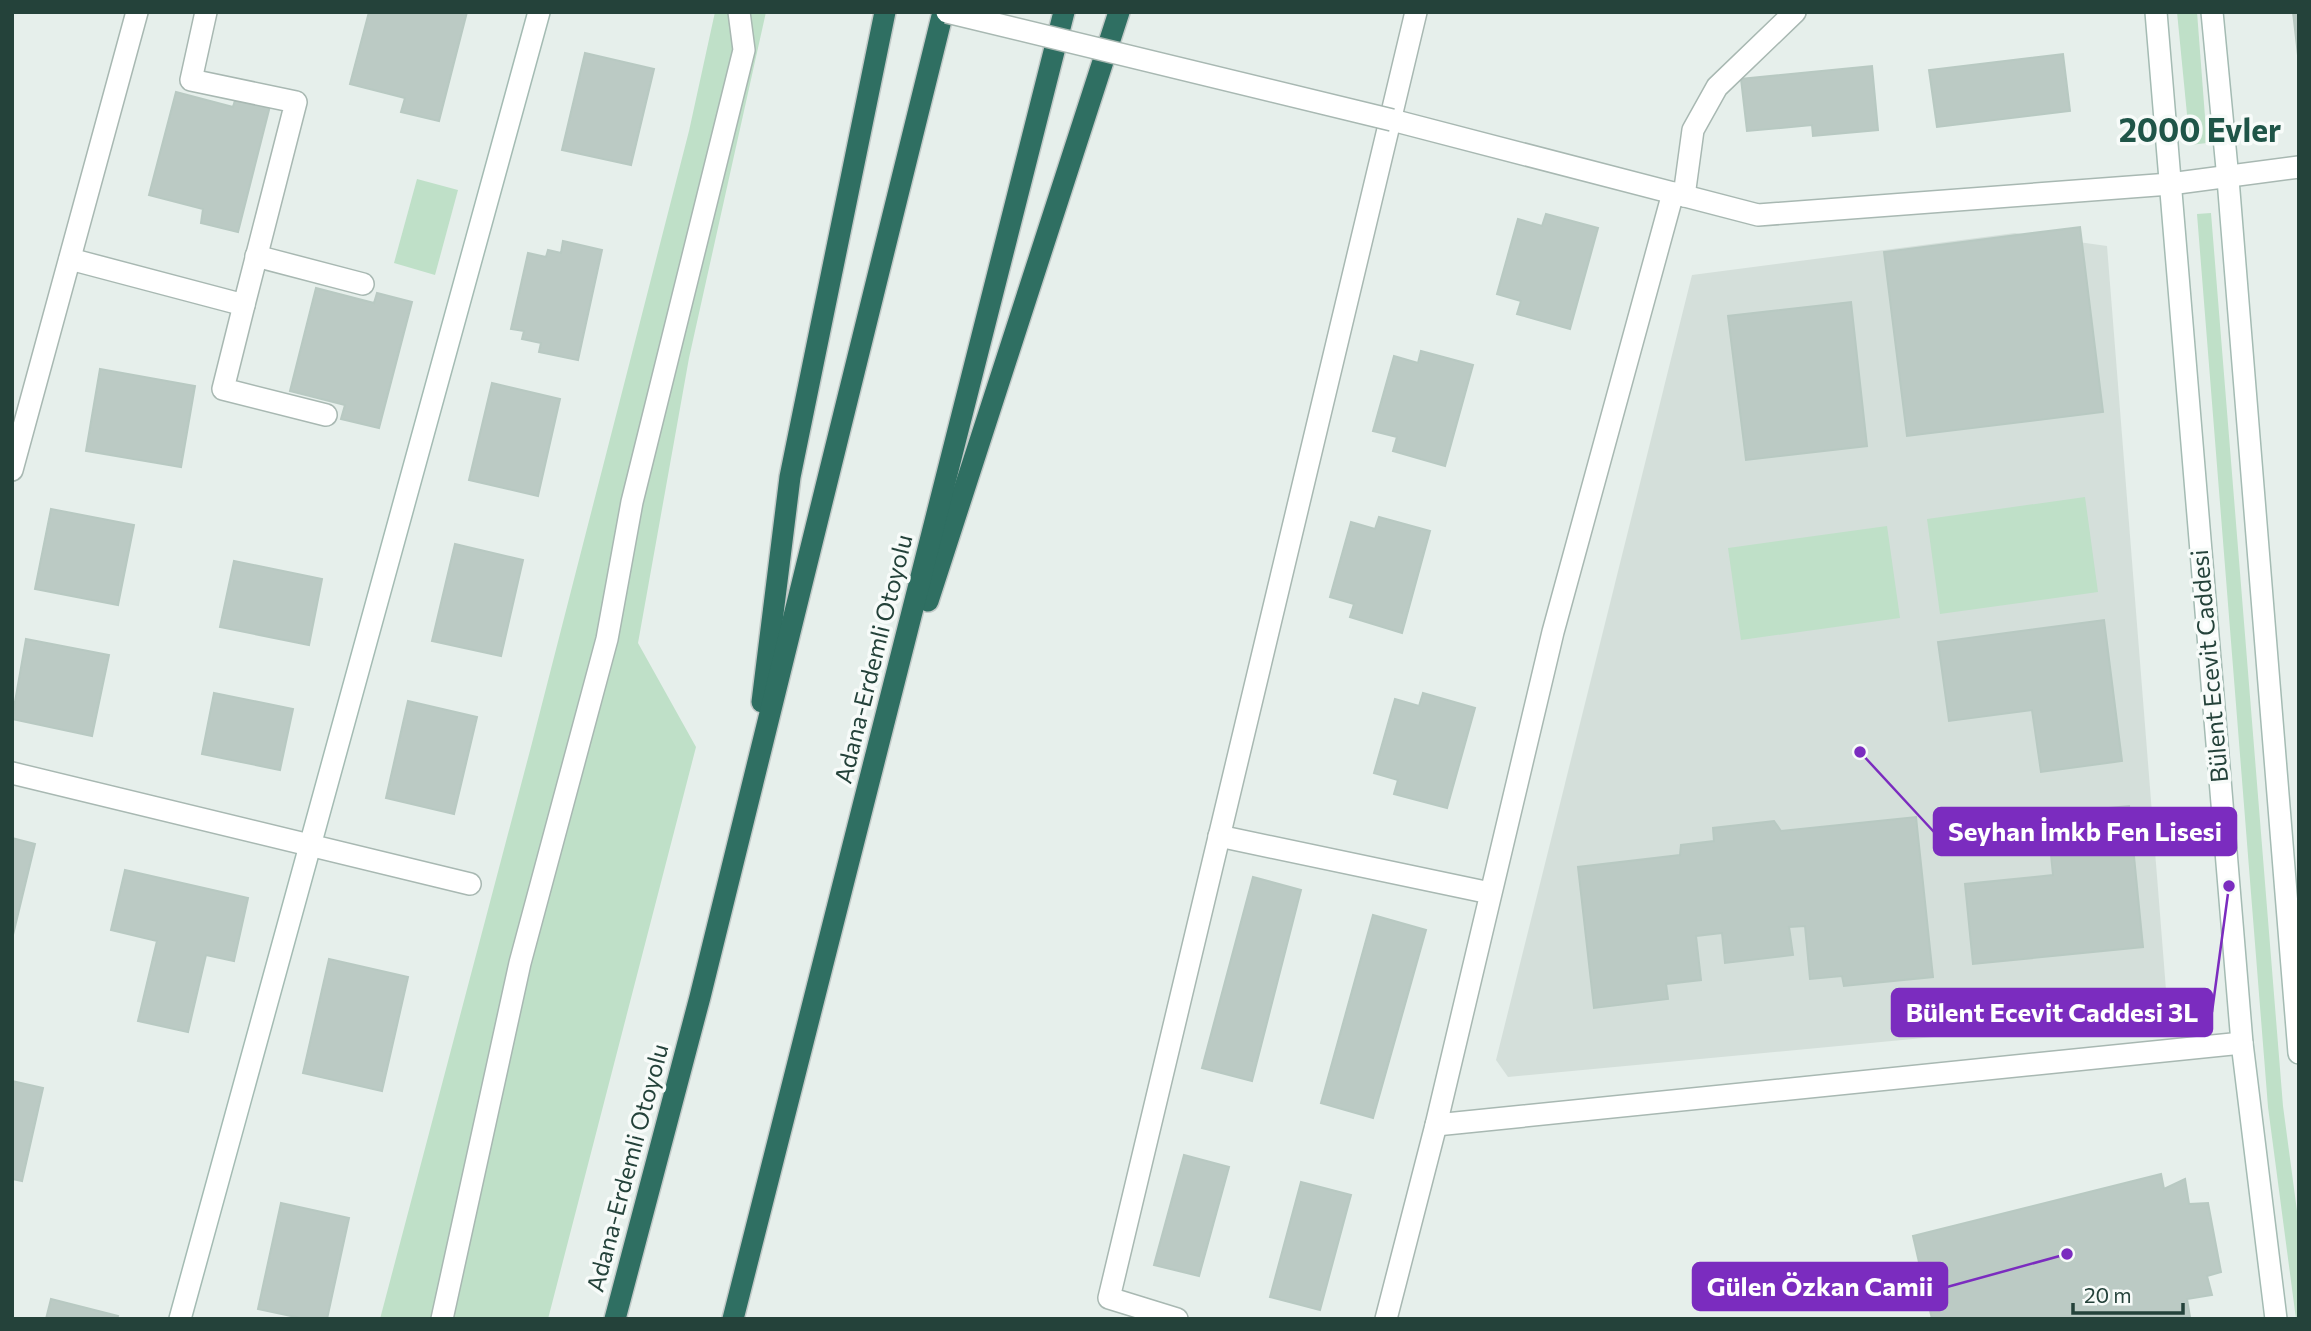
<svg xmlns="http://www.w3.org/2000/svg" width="2311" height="1331" font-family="Commissioner,sans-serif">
  <rect width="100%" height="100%" fill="#e6efeb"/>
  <!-- built -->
  <path fill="#d4dfda" d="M 2015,233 L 2107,246 L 2168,1015 L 1508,1077 L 1496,1060 L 1692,275 Z"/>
  <!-- green -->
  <g fill="#bfe0c8">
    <path d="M 715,12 L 766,12 L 689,358 L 638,643 L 696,747 L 548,1319 L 380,1319 L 532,743 L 689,131 Z"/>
    <path d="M 2177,12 L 2197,12 L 2207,143 L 2190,145 Z"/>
    <path d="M 417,179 L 458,190 L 435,275 L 394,263 Z"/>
    <path d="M 2211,213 L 2283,1106 L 2299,1226 L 2299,1319 L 2296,1319 L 2268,1107 L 2197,214 Z"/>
    <path d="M 2085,497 L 2098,592 L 1940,614 L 1927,519 Z"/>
    <path d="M 1887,526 L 1900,618 L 1741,640 L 1728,548 Z"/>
  </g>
  <!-- building -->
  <g fill="#bbcac4" stroke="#b8c9c2" stroke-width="2">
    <path d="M 369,12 L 467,12 L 439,121 L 401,112 L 405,98 L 350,84 Z"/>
    <path d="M 2293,12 L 2299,12 L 2299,64 Z"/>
    <path d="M 585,53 L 654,69 L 631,165 L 562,150 Z"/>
    <path d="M 2063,54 L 2070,111 L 1937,127 L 1929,70 Z"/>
    <path d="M 1872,66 L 1878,130 L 1813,136 L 1812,125 L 1747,131 L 1741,79 Z"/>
    <path d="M 176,92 L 233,107 L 236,97 L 270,106 L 238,232 L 201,223 L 203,209 L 149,195 Z"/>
    <path d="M 1546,214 L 1598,228 L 1570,329 L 1517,314 L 1521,301 L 1497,294 L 1518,219 L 1542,226 Z"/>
    <path d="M 2080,227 L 2103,412 L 1907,436 L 1884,252 Z"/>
    <path d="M 563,241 L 602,250 L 578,360 L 539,352 L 541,343 L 522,339 L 524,331 L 511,329 L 528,253 L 546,257 L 548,250 L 561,253 Z"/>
    <path d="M 316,288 L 374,303 L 377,293 L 412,302 L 379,428 L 341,419 L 345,405 L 290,391 Z"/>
    <path d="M 1851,302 L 1867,446 L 1746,460 L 1728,316 Z"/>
    <path d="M 1421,351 L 1473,365 L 1445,466 L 1393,451 L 1397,437 L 1373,431 L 1394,356 L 1418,363 Z"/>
    <path d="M 100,369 L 195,386 L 181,467 L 86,451 Z"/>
    <path d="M 492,383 L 560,399 L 538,496 L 469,480 Z"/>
    <path d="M 51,509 L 134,525 L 118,605 L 35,589 Z"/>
    <path d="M 1379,517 L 1430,531 L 1402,633 L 1350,617 L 1354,604 L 1330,597 L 1351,522 L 1375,529 Z"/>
    <path d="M 455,544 L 523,560 L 501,656 L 432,641 Z"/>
    <path d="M 234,561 L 322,579 L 309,645 L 220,627 Z"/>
    <path d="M 2104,620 L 2122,761 L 2041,772 L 2032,710 L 1949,721 L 1938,642 Z"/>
    <path d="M 26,639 L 109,655 L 92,736 L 12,719 Z"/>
    <path d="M 214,693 L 293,709 L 280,770 L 202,754 Z"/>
    <path d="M 1423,693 L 1475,708 L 1447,808 L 1394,794 L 1398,780 L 1374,773 L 1395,699 L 1419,706 Z"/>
    <path d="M 408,701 L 477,717 L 454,814 L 386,798 Z"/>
    <path d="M 2129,806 L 2143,947 L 1973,964 L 1965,884 L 2053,875 L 2047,814 Z"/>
    <path d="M 1916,817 L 1933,977 L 1844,986 L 1842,976 L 1810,979 L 1805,926 L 1789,927 L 1793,955 L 1725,963 L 1722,933 L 1696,936 L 1701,980 L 1666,984 L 1668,999 L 1594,1008 L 1578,867 L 1680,855 L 1681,845 L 1714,841 L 1713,828 L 1774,821 L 1781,831 Z"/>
    <path d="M 12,838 L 35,844 L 12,939 Z"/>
    <path d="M 125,870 L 248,898 L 234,961 L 206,955 L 188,1032 L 138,1021 L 157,941 L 111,930 Z"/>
    <path d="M 1253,877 L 1301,890 L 1252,1081 L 1202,1068 Z"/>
    <path d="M 1373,915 L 1426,930 L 1373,1118 L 1321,1103 Z"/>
    <path d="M 329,959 L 408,977 L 382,1091 L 303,1073 Z"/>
    <path d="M 12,1081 L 43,1088 L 22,1181 L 12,1179 Z"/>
    <path d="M 1184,1155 L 1229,1167 L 1199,1276 L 1154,1265 Z"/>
    <path d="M 2161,1174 L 2164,1189 L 2185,1179 L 2189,1204 L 2208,1203 L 2221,1272 L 2207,1276 L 2212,1295 L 2187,1299 L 2190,1317 L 1932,1319 L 1913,1236 Z"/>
    <path d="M 1301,1182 L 1351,1195 L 1320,1310 L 1270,1297 Z"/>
    <path d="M 281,1203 L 349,1218 L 327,1319 L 305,1319 L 258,1309 Z"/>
    <path d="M 51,1299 L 118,1316 L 117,1319 L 46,1319 Z"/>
  </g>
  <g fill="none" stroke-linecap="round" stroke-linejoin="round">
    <defs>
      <g id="lane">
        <path d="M 256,256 L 363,284"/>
        <path d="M 70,259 L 244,305 L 296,102 L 191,80 L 206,12"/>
        <path d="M 244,305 L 223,389 L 326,415"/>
      </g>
      <g id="street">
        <path d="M 1392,120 L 1758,215 L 2170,184 L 2299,167"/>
        <path d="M 1684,196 L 1693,130 L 1717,87 L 1795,12"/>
        <path d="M 12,470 L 137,12"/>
        <path d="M 12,773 L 470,884"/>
        <path d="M 1219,836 L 1490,893"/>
        <path d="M 1436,1125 L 2242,1043"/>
        <path d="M 442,1319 L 520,963 L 607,639 L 632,502 L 744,50 L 739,12"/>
        <path d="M 1177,1319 L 1109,1298 L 1416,12"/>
        <path d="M 1386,1319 L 1436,1125 L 1553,632 L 1673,193"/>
      </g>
      <g id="secondary">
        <path d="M 2156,12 L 2242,1043 L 2276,1319"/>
        <path d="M 2212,12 L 2228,179 L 2299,1053"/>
        <path d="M 180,1319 L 539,12"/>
      </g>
      <g id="highway">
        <path d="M 928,601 L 1119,12"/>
        <path d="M 762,702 L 790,477 L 885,12"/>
        <path d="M 615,1319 L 700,997 L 943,12"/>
        <path d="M 733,1319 L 1064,12"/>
      </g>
    </defs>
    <!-- lane casing -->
    <use href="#lane" stroke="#a8b8b2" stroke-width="24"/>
    <!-- street casing -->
    <use href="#street" stroke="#a8b8b2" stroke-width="24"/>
    <!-- secondary casing -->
    <use href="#secondary" stroke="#a4bbb3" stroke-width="24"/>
    <!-- highway casing -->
    <use href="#highway" stroke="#c2cac8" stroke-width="24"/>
    <!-- lane -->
    <use href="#lane" stroke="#fff" stroke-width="21"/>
    <!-- street -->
    <use href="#street" stroke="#fff" stroke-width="21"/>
    <!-- secondary -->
    <use href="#secondary" stroke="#fff" stroke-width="21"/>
    <!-- highway -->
    <use href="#highway" stroke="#2f6f62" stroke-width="21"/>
    <defs>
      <path id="street-bridge" d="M 947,12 L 1392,120"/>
    </defs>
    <!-- street-bridge casing -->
    <use href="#street-bridge" stroke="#a8b8b2" stroke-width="24" stroke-linecap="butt"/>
    <!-- street-bridge -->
    <use href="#street-bridge" stroke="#fff" stroke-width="21"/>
  </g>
  <g text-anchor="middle" stroke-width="7" stroke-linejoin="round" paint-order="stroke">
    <!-- street labels -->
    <g font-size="24" fill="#24423a" stroke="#f7fbf9">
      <text transform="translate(874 659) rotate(-76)" y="8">Adana-Erdemli Otoyolu</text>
      <text transform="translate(2210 666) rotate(-95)" y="8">Bülent Ecevit Caddesi</text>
      <text transform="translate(628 1168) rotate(-75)" y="8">Adana-Erdemli Otoyolu</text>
    </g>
    <!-- district labels -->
    <g font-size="32" font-weight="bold" fill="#1f5548" stroke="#f7fbf9">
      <text x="2200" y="142">2000 Evler</text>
    </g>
  </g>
  <!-- callouts -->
  <path fill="none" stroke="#7b2cbf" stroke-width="2.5" d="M1860 752L1934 832M2229 886L2212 1012M2067 1254L1947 1287"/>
  <g fill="#7b2cbf" stroke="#f7fbf9" stroke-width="2.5">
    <circle cx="1860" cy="752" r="7"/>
    <circle cx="2229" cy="886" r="7"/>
    <circle cx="2067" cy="1254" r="7"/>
  </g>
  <g fill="#7b2cbf" stroke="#7b2cbf" stroke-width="2.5">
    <rect x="1934" y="808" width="302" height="47" rx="7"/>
    <rect x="1892" y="989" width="320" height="47" rx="7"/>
    <rect x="1693" y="1263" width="254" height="47" rx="7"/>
  </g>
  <g font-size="26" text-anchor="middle" font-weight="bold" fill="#fff">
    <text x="2085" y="841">Seyhan İmkb Fen Lisesi</text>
    <text x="2052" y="1022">Bülent Ecevit Caddesi 3L</text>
    <text x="1820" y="1296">Gülen Özkan Camii</text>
  </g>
  <!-- border -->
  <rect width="2311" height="1331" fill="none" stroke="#24423a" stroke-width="28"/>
  <!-- scale -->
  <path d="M2073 1303v10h110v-10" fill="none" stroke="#24423a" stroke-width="3.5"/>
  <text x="2084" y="1303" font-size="21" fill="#24423a" stroke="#f7fbf9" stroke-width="5" paint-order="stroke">20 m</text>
</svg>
